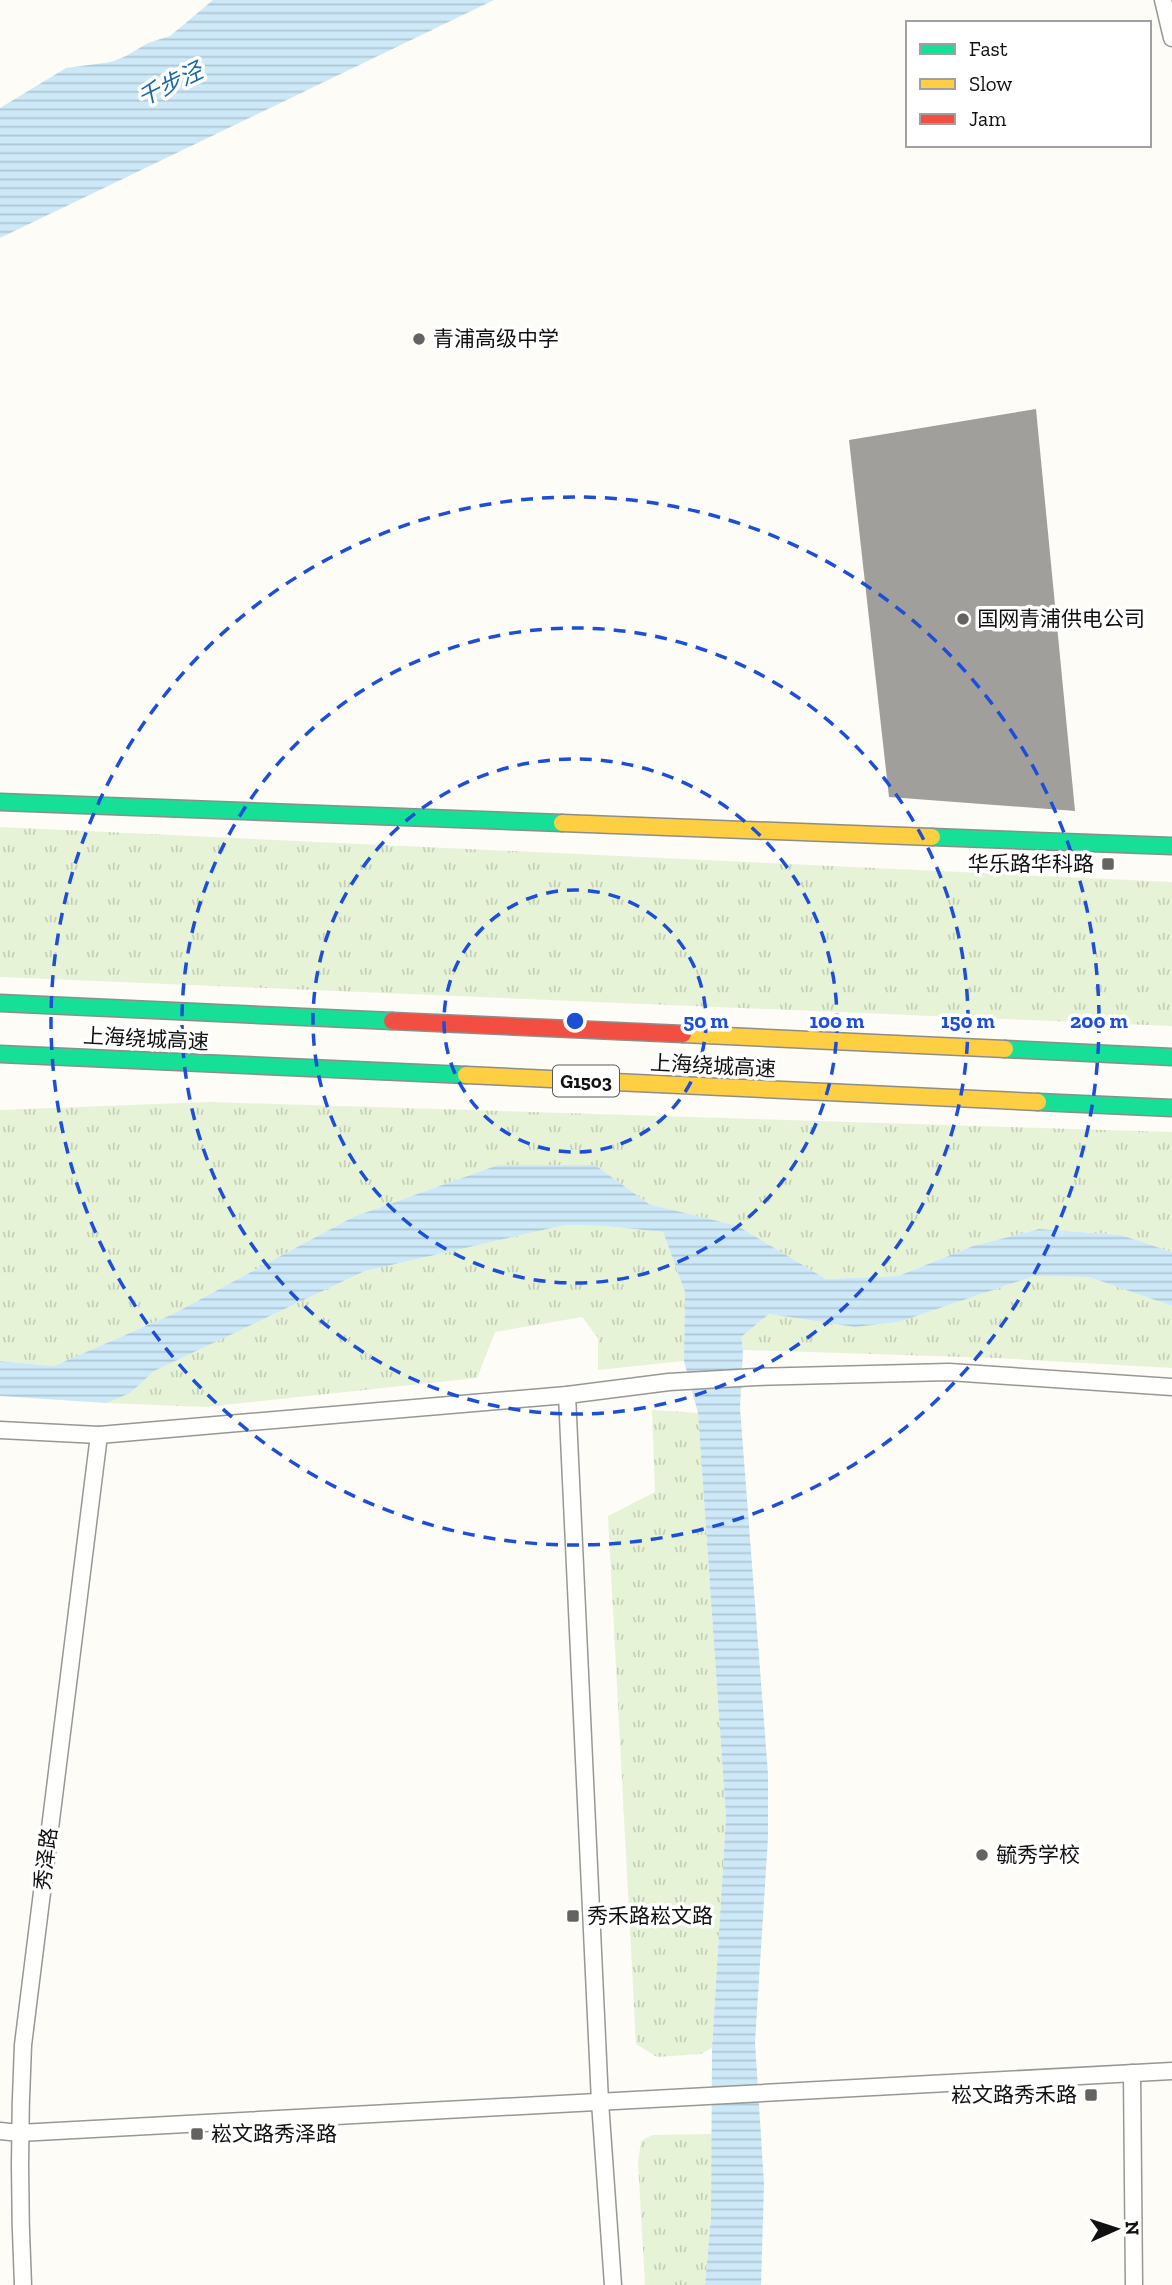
<svg xmlns="http://www.w3.org/2000/svg" width="1172" height="2285" font-family="'Zilla Slab','Noto Sans SC',serif">
  <defs>
    <pattern id="park-tufts" width="24" height="20" patternUnits="userSpaceOnUse" patternTransform="scale(1.75)"><rect width="24" height="20" fill="#e7f3d7"/><path d="M3 7l-1-3M5 7V3M7 7l1-3M15 17l-1-3M17 17v-4M19 17l1-3" fill="none" stroke="#c5cfb8"/></pattern>
    <pattern id="water-rules" width="6" height="5" patternUnits="userSpaceOnUse" patternTransform="scale(1.75)"><rect width="6" height="5" fill="#cde8f7"/><path d="M0 2.5h6" fill="none" stroke="#afc6d3"/></pattern>
  </defs>
  <rect width="100%" height="100%" fill="#fdfcf7"/>
  <!-- park -->
  <g fill="url(#park-tufts)">
    <path d="M 0,827 L 1172,882 L 1172,1026 L 0,977 Z"/>
    <path d="M 210,1102 L 1172,1132 L 1172,1252 L 1121,1235 L 1039,1229 L 973,1246 L 898,1276 L 826,1279 L 738,1226 L 649,1204 L 595,1165 L 498,1165 L 353,1217 L 173,1314 L 54,1366 L 0,1361 L 0,1110 Z"/>
    <path d="M 565,1225 L 605,1226 L 663,1232 L 685,1292 L 684,1361 L 598,1370 L 598,1338 L 582,1317 L 495,1332 L 477,1378 L 205,1407 L 106,1403 L 111,1391 L 365,1271 Z"/>
    <path d="M 1034,1276 L 1089,1277 L 1172,1306 L 1172,1368 L 996,1358 L 743,1350 L 740,1337 L 769,1314 L 855,1327 L 899,1322 Z"/>
    <path d="M 652,1410 L 698,1413 L 726,1817 L 712,2048 L 701,2054 L 657,2057 L 636,2044 L 608,1516 L 655,1492 Z"/>
    <path d="M 712,2134 L 711,2217 L 705,2285 L 645,2285 L 638,2163 L 641,2141 L 652,2135 Z"/>
  </g>
  <!-- water -->
  <g fill="url(#water-rules)">
    <path d="M 213,0 L 494,0 L 0,238 L 0,108 L 66,68 L 111,62 L 126,56 L 148,43 L 170,36 Z"/>
    <path d="M 498,1165 L 595,1165 L 649,1204 L 738,1226 L 826,1279 L 898,1276 L 973,1246 L 1039,1229 L 1121,1235 L 1172,1252 L 1172,1306 L 1089,1277 L 1034,1276 L 899,1322 L 855,1327 L 769,1314 L 741,1337 L 743,1350 L 740,1408 L 768,1774 L 768,1838 L 755,2042 L 764,2184 L 761,2285 L 705,2285 L 711,2217 L 712,2048 L 726,1817 L 698,1413 L 684,1361 L 685,1292 L 663,1232 L 605,1226 L 565,1225 L 365,1271 L 154,1371 L 130,1393 L 106,1403 L 0,1396 L 0,1361 L 54,1366 L 173,1314 L 353,1217 Z"/>
  </g>
  <!-- building -->
  <path fill="#a19f9c" d="M 1036,409 L 1075,811 L 889,797 L 849,440 Z"/>
  <g fill="none" stroke-linecap="round" stroke-linejoin="round">
    <defs>
      <g id="street">
        <path d="M 1163,0 L 1172,38"/>
        <path d="M 567,1395 L 600,2102 L 613,2285"/>
        <path d="M 0,1430 L 99,1435 L 567,1395 L 669,1382 L 756,1377 L 949,1372 L 1172,1387"/>
        <path d="M 1132,2073 L 1134,2285"/>
        <path d="M 0,2131 L 19,2133 L 1172,2071"/>
        <path d="M 23,2285 C 19,2204 19,2125 23,2045 L 99,1435"/>
      </g>
      <g id="fast">
        <path d="M 0,802 L 562,823"/>
        <path d="M 932,837 L 1172,846"/>
        <path d="M 0,1003 L 392,1021"/>
        <path d="M 1005,1049 L 1172,1057"/>
        <path d="M 0,1054 L 466,1075"/>
        <path d="M 1038,1102 L 1172,1108"/>
      </g>
      <g id="slow">
        <path d="M 562,823 L 932,837"/>
        <path d="M 683,1034 L 1005,1049"/>
        <path d="M 466,1075 L 1038,1102"/>
      </g>
      <path id="jam" d="M 392,1021 L 683,1034"/>
    </defs>
    <!-- street casing -->
    <use href="#street" stroke="#979795" stroke-width="19"/>
    <!-- fast casing -->
    <use href="#fast" stroke="#8e8d8b" stroke-width="19"/>
    <!-- slow casing -->
    <use href="#slow" stroke="#8e8d8b" stroke-width="19"/>
    <!-- jam casing -->
    <use href="#jam" stroke="#8e8d8b" stroke-width="19"/>
    <!-- street -->
    <use href="#street" stroke="#fffffe" stroke-width="16"/>
    <!-- fast -->
    <use href="#fast" stroke="#16e098" stroke-width="16"/>
    <!-- slow -->
    <use href="#slow" stroke="#ffcf43" stroke-width="16"/>
    <!-- jam -->
    <use href="#jam" stroke="#f24e42" stroke-width="16"/>
  </g>
  <!-- distance rings -->
  <g fill="none" stroke="#1d4ed8" stroke-width="3.5" stroke-dasharray="12 9">
    <circle cx="575" cy="1021" r="131"/>
    <circle cx="575" cy="1021" r="262"/>
    <circle cx="575" cy="1021" r="393"/>
    <circle cx="575" cy="1021" r="524"/>
  </g>
  <!-- markers -->
  <g fill="#646362" stroke="#fff" stroke-width="2.5">
    <circle cx="419" cy="339" r="7"/>
    <circle cx="963" cy="619" r="7"/>
    <rect x="1101" y="857" width="14" height="14" rx="3.5"/>
    <circle cx="982" cy="1855" r="7"/>
    <rect x="566" y="1909" width="14" height="14" rx="3.5"/>
    <rect x="1084" y="2088" width="14" height="14" rx="3.5"/>
    <rect x="190" y="2127" width="14" height="14" rx="3.5"/>
  </g>
  <g text-anchor="middle" stroke-width="7" stroke-linejoin="round" paint-order="stroke">
    <!-- shield labels -->
    <rect fill="#fff" stroke="#585858" stroke-width="2" x="553" y="1065.5" width="66" height="31" rx="5"/>
    <g font-size="19" font-weight="bold" fill="#111">
      <text x="586" y="1088">G1503</text>
    </g>
    <!-- poi labels -->
    <g font-size="21" fill="#111" stroke="#fff" text-anchor="start">
      <text x="433" y="346">青浦高级中学</text>
      <text x="977" y="626">国网青浦供电公司</text>
      <text x="1094" y="871" text-anchor="end">华乐路华科路</text>
      <text x="996" y="1862">毓秀学校</text>
      <text x="587" y="1923">秀禾路崧文路</text>
      <text x="1077" y="2102" text-anchor="end">崧文路秀禾路</text>
      <text x="211" y="2141">崧文路秀泽路</text>
    </g>
    <!-- street labels -->
    <g font-size="21" fill="#111" stroke="#fff">
      <text transform="translate(146 1039) rotate(3)" y="7">上海绕城高速</text>
      <text transform="translate(713 1066) rotate(3)" y="7">上海绕城高速</text>
      <text transform="translate(46 1859) rotate(-83)" y="7">秀泽路</text>
    </g>
    <!-- water labels -->
    <g font-size="23" font-style="italic" fill="#1768a6" stroke="#fff">
      <text transform="translate(170 84) rotate(-26)" y="8">千步泾</text>
    </g>
  </g>
  <circle cx="575" cy="1021" r="10" fill="#1d4ed8" stroke="#fff" stroke-width="3.5"/>
  <g font-size="21" text-anchor="middle" font-weight="bold" fill="#1d4ed8" stroke="#fff" stroke-width="7" stroke-linejoin="round" paint-order="stroke">
    <text x="706" y="1028">50 m</text>
    <text x="837" y="1028">100 m</text>
    <text x="968" y="1028">150 m</text>
    <text x="1099" y="1028">200 m</text>
  </g>
  <!-- legend -->
  <rect x="906" y="21" width="245" height="126" fill="#ffffff" stroke="#a0a0a0" stroke-width="2"/>
  <rect x="920" y="44" width="35" height="10" fill="#16e098" stroke="#a0a0a0" stroke-width="2"/>
  <text x="969" y="56" font-size="21" fill="#111111">Fast</text>
  <rect x="920" y="79" width="35" height="10" fill="#ffcf43" stroke="#a0a0a0" stroke-width="2"/>
  <text x="969" y="91" font-size="21" fill="#111111">Slow</text>
  <rect x="920" y="114" width="35" height="10" fill="#f24e42" stroke="#a0a0a0" stroke-width="2"/>
  <text x="969" y="126" font-size="21" fill="#111111">Jam</text>
  <!-- north arrow -->
  <g transform="translate(1116 2229) rotate(87)" stroke="#ffffff" stroke-width="5" paint-order="stroke">
  <path d="M0-5L12 26L0 18L-12 26Z" fill="#111111"/>
  <text y="-10" font-size="19" font-weight="bold" text-anchor="middle" fill="#111111">N</text>
  </g>
</svg>
